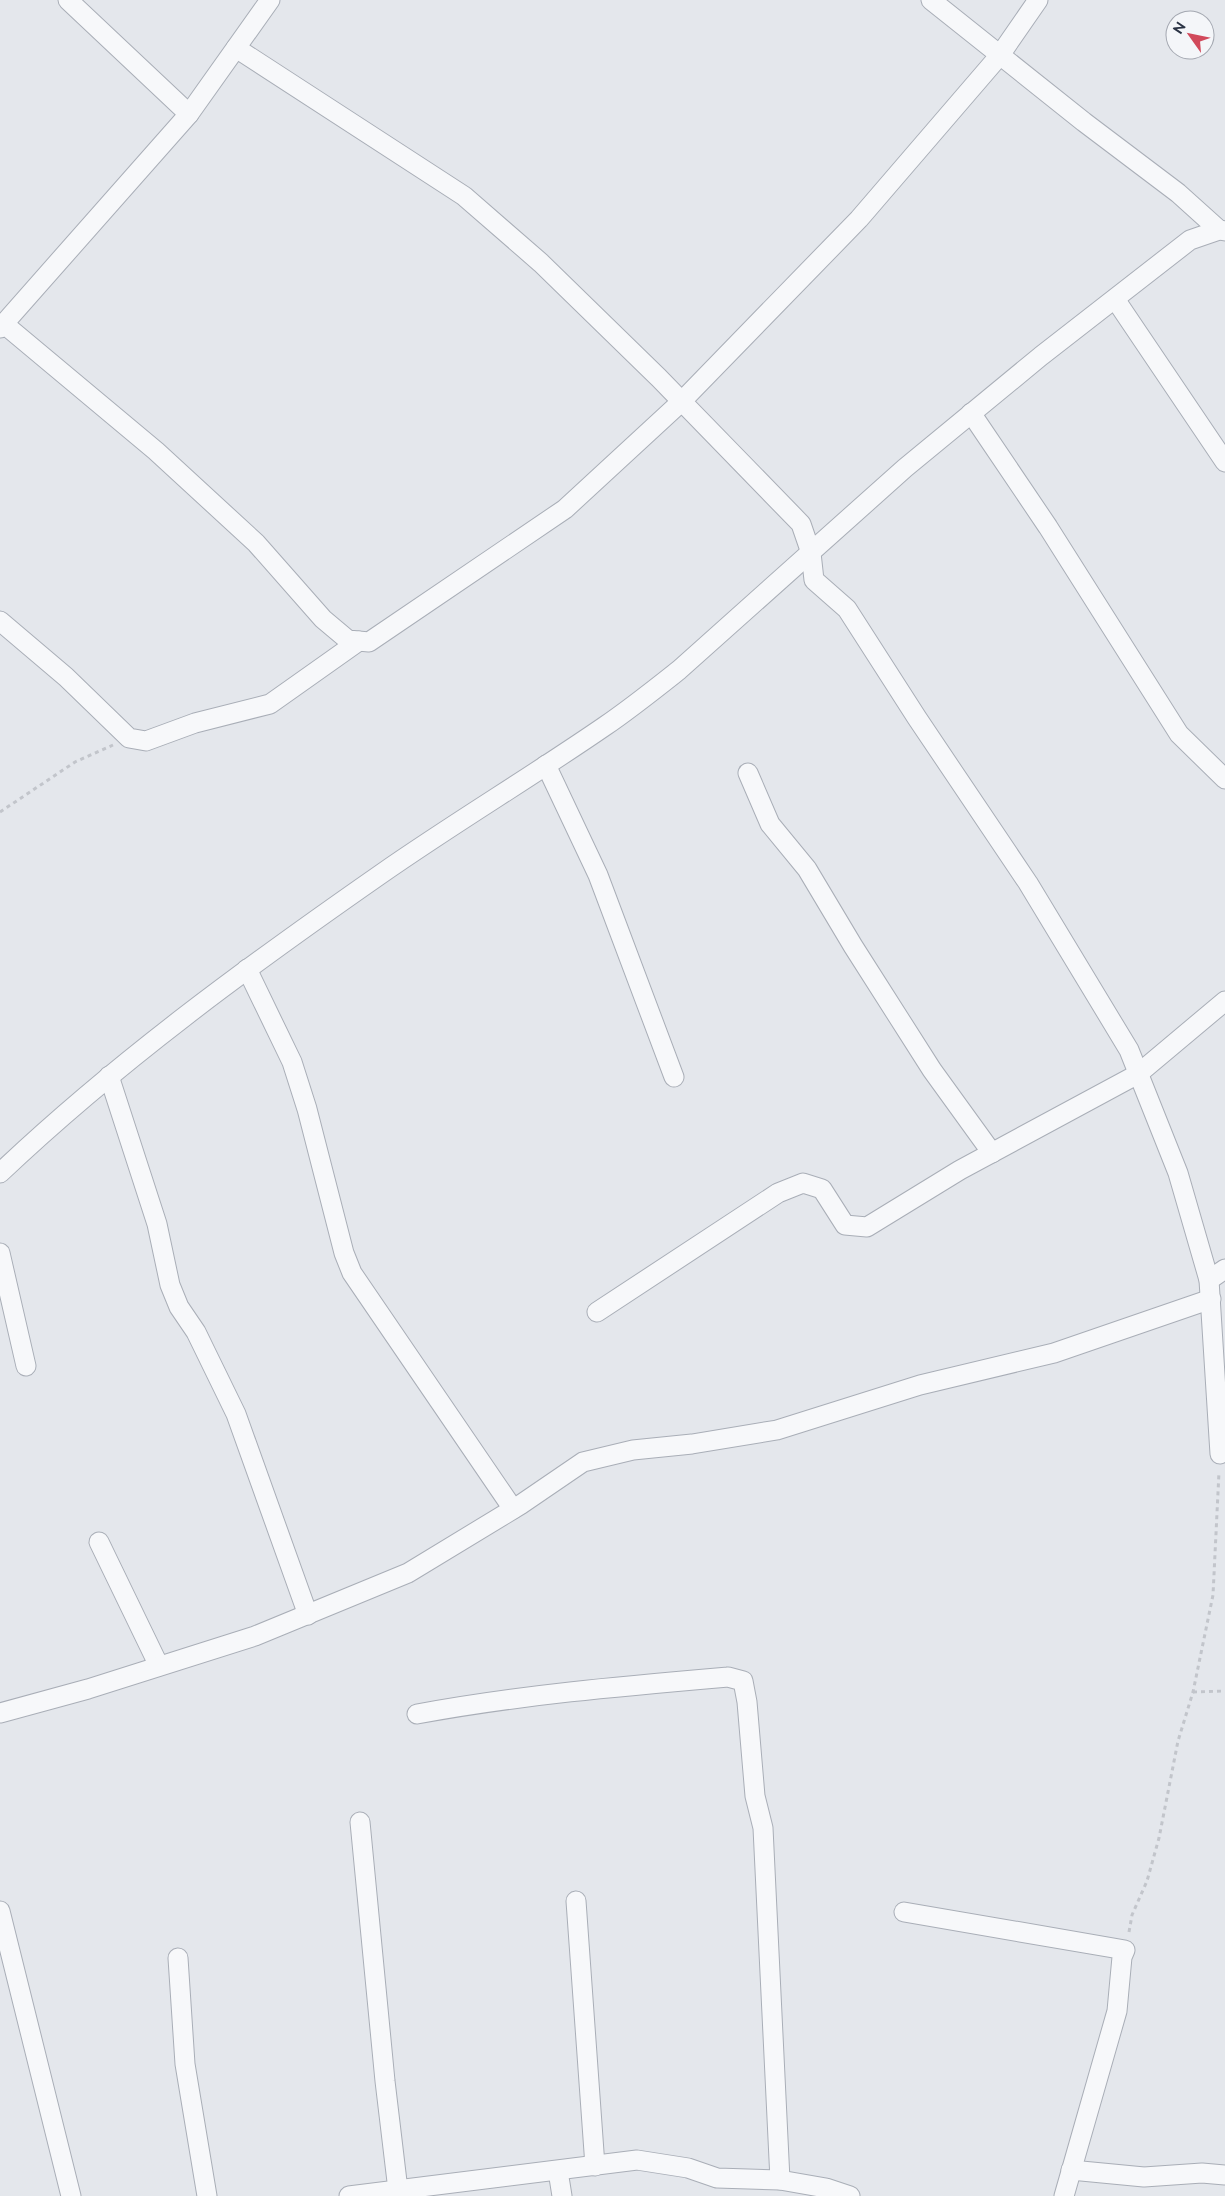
<svg xmlns="http://www.w3.org/2000/svg" width="1225" height="2196" font-family="Raleway,sans-serif">
  <rect width="100%" height="100%" fill="#e4e7ec"/>
  <g fill="none" stroke-linecap="round" stroke-linejoin="round">
    <defs>
      <g id="minor">
        <path d="M 68,0 L 189,114"/>
        <path d="M 931,0 L 1084,122 L 1178,193 L 1219,230"/>
        <path d="M 236,48 L 464,196 L 541,263 L 659,378 L 801,524 L 811,553 L 814,580 L 847,609 L 917,718 L 1028,883 L 1129,1050 L 1178,1173 L 1209,1280 L 1220,1454"/>
        <path d="M 1115,299 L 1225,462"/>
        <path d="M 4,324 L 156,451 L 256,543 L 323,619 L 348,640 L 369,642 L 565,509 L 681,402 L 859,219 L 1000,55 L 1038,0"/>
        <path d="M 0,328 L 189,114 L 270,0"/>
        <path d="M 971,413 L 1048,527 L 1179,734 L 1225,779"/>
        <path d="M 0,621 L 66,677 L 129,738 L 146,741 L 195,723 L 270,704 L 359,641"/>
        <path d="M 546,765 L 598,875 L 674,1077"/>
        <path d="M 748,773 L 770,824 L 807,869 L 853,946 L 932,1070 L 992,1153"/>
        <path d="M 247,969 L 292,1062 L 307,1109 L 344,1253 L 352,1273 L 513,1509"/>
        <path d="M 109,1076 L 157,1224 L 170,1285 L 179,1307 L 196,1332 L 236,1414 L 308,1615"/>
        <path d="M 0,1173 C 117,1062 249,966 381,874 C 454,823 531,777 605,726 C 630,709 655,689 679,670 L 905,468 L 1041,356 L 1190,240 L 1219,230 L 1225,231"/>
        <path d="M 0,1253 L 26,1366"/>
        <path d="M 1209,1280 L 1225,1269"/>
        <path d="M 597,1312 L 778,1193 L 803,1183 L 822,1189 L 845,1225 L 867,1227 L 960,1170 L 1138,1074 L 1225,1001"/>
        <path d="M 99,1542 L 159,1666"/>
        <path d="M 0,1713 L 88,1689 L 255,1636 L 408,1573 L 520,1505 L 583,1462 L 633,1450 L 692,1444 L 777,1430 L 920,1385 L 1054,1353 L 1211,1299"/>
        <path d="M 417,1714 C 519,1695 624,1686 728,1677 L 743,1681 L 747,1702 L 755,1796 L 763,1828 L 780,2180"/>
        <path d="M 360,1822 L 385,2081 L 398,2190"/>
        <path d="M 576,1901 L 595,2166"/>
        <path d="M 0,1911 L 71,2196"/>
        <path d="M 904,1912 L 1125,1950 L 1122,1957 L 1117,2011 L 1064,2196"/>
        <path d="M 178,1958 L 185,2064 L 207,2196"/>
        <path d="M 1071,2170 L 1144,2177 L 1202,2173 L 1225,2175"/>
        <path d="M 558,2171 L 562,2196"/>
        <path d="M 349,2196 L 637,2160 L 688,2168 L 717,2178 L 780,2180 L 826,2188 L 850,2196"/>
      </g>
    </defs>
    <!-- minor casing -->
    <use href="#minor" stroke="#a9aeb7" stroke-width="21"/>
    <!-- path -->
    <g stroke="#c2c5cb" stroke-width="3" stroke-dasharray="4 4" stroke-linecap="butt">
      <path d="M 0,812 L 75,762 L 113,745"/>
      <path d="M 1193,1692 L 1225,1691"/>
      <path d="M 1129,1932 L 1132,1915 L 1147,1881 L 1159,1838 L 1178,1741 L 1193,1692 L 1213,1595 L 1219,1472"/>
    </g>
    <!-- minor -->
    <use href="#minor" stroke="#f7f8fa" stroke-width="19"/>
  </g>
  <!-- north arrow -->
  <g transform="translate(1190 35) rotate(303)"><circle r="24" fill="#f4f6f9" stroke="#a4a8b1"/>
  <path d="M0-4L9 19L0 12L-9 19Z" fill="#d1495b"/>
  <text y="-8" font-size="14" font-weight="bold" text-anchor="middle" fill="#2b3445">N</text>
  </g>
</svg>
